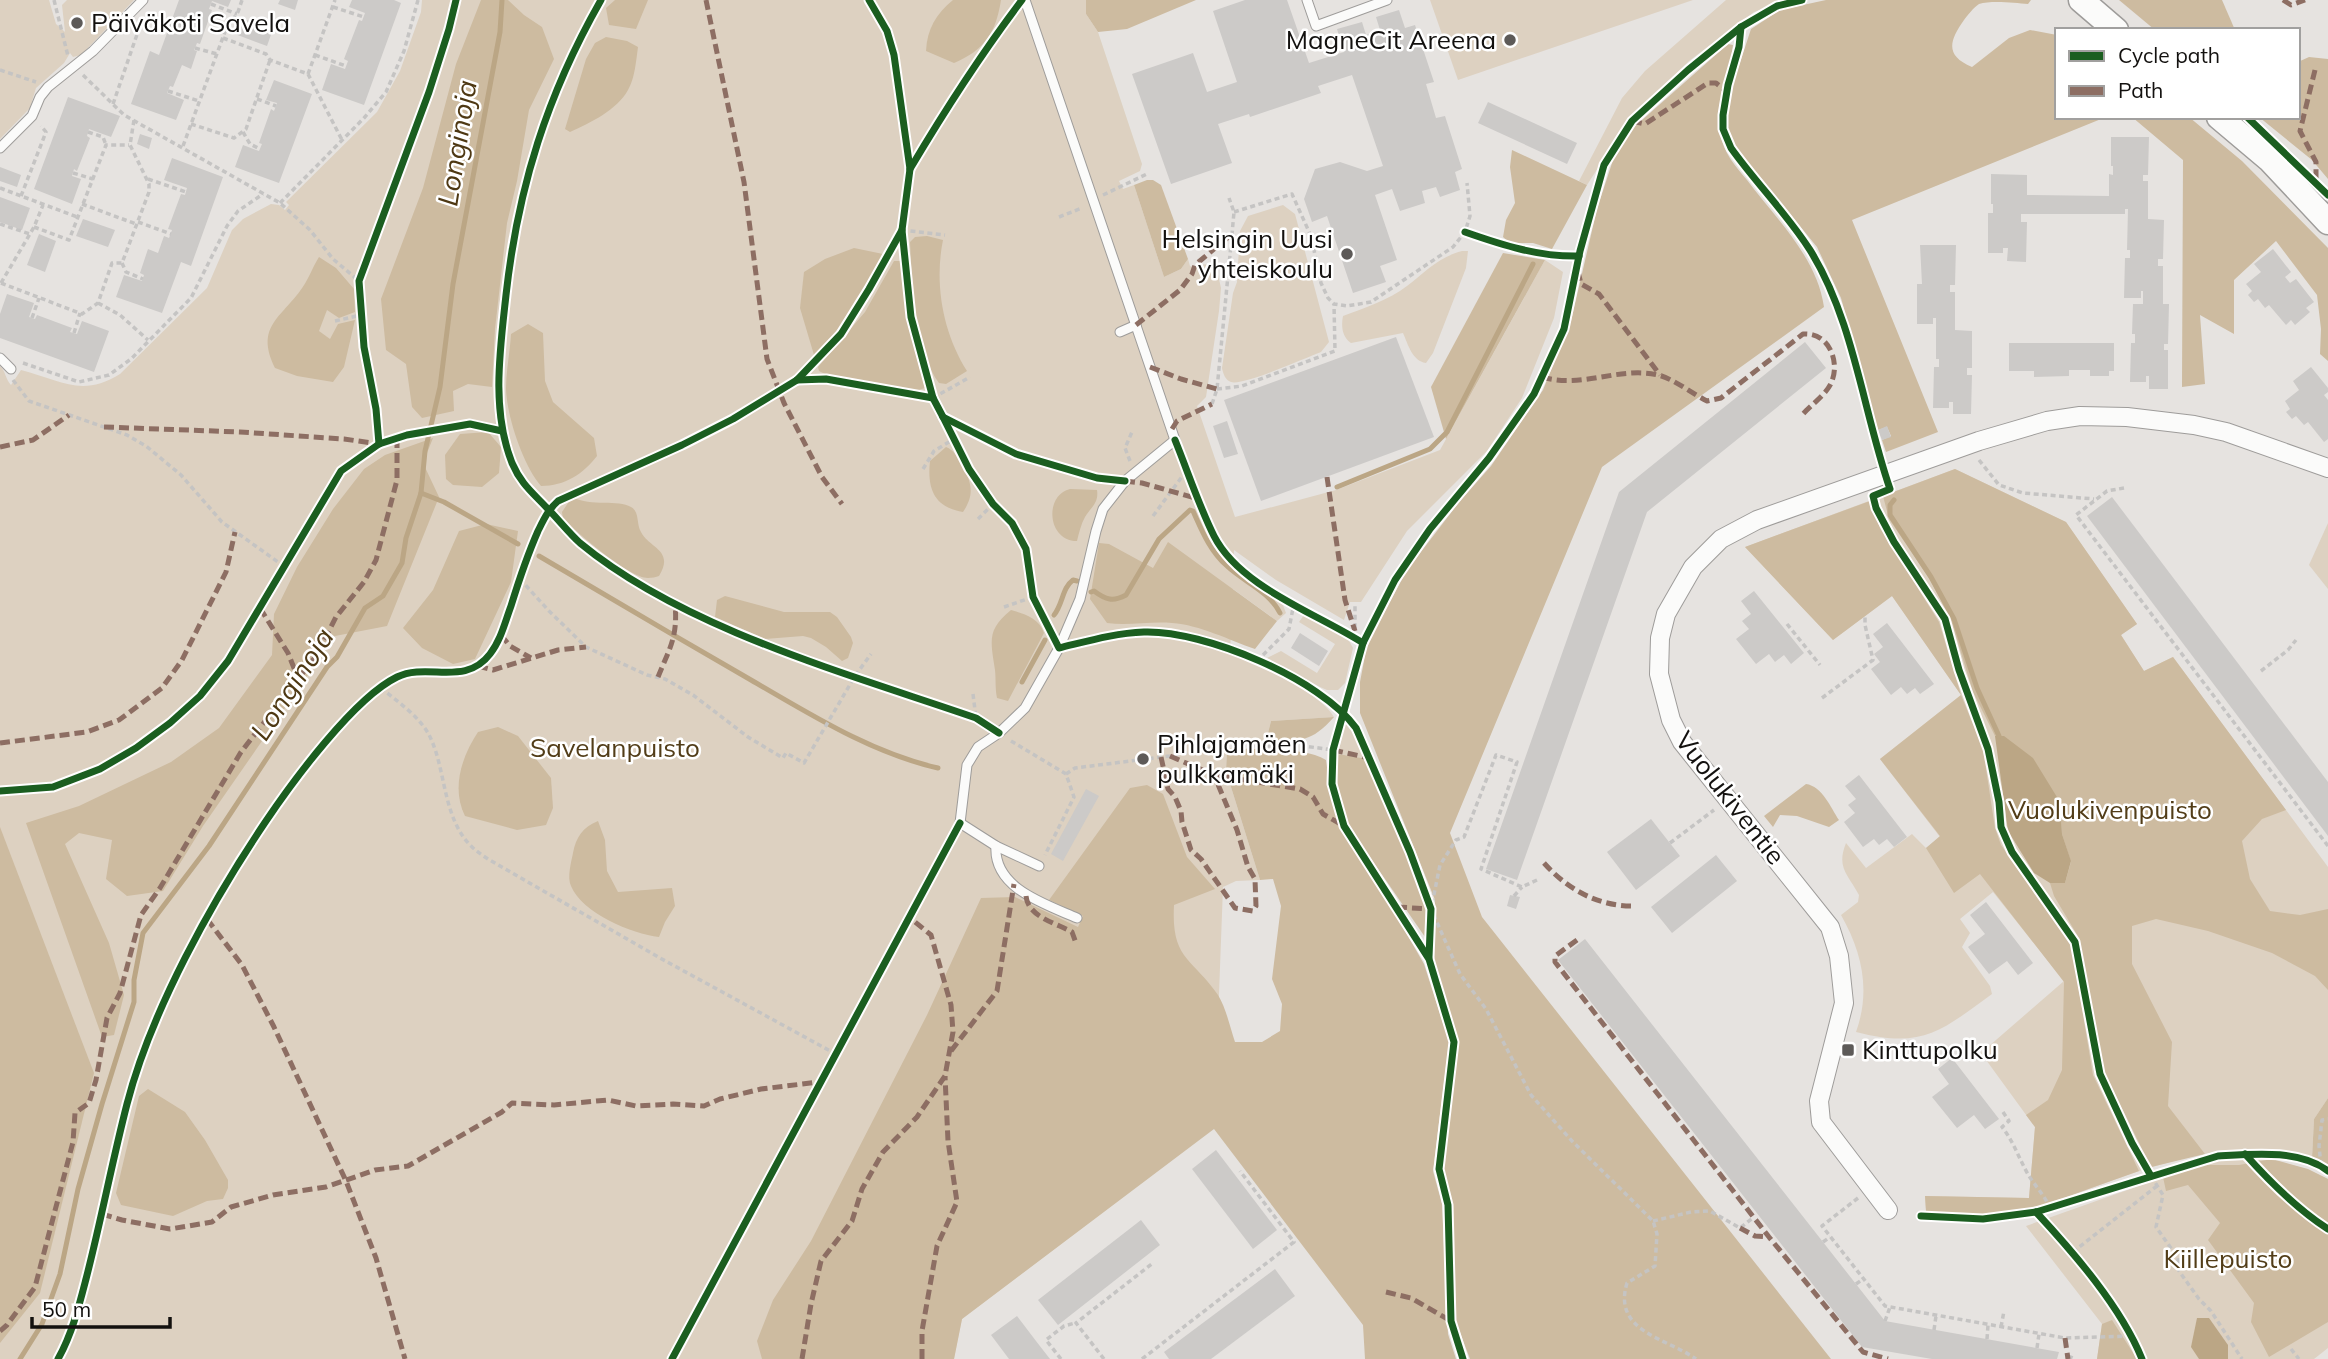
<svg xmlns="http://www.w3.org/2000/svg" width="2328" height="1359" font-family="Mulish,sans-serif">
  <rect width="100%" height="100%" fill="#e6e3e0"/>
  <!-- green -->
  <g fill="#ddd1c1">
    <path d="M 0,0 L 49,0 L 56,24 L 65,32 L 62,5 L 67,0 L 134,0 L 81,55 L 73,57 L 70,53 L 64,63 L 36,88 L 30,108 L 0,139 Z"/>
    <path d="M 422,0 L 1086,0 L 1086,14 L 1098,32 L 1142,164 L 1140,171 L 1119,181 L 1123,189 L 1134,185 L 1164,277 L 1181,269 L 1188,259 L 1190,266 L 1195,268 C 1203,263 1207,264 1216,266 L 1221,288 L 1219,311 L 1206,397 L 1197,406 L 1235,517 L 1336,490 L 1440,450 L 1545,260 L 1563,272 L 1554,318 L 1522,398 L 1487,451 L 1407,531 L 1361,602 L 1350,602 L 1344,620 L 1276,580 L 1234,550 L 1233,568 L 1283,605 L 1286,613 L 1277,621 L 1233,589 L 1230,654 C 1258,664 1320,692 1334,717 L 1271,721 L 1266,741 L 1227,742 L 1226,771 L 1260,880 L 1236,881 L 1223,887 L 1214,1128 L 962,1319 L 954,1359 L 0,1359 L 0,366 C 6,372 5,378 11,385 L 21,370 C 60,380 82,398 120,374 L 207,288 L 232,230 L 243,219 L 271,204 L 279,205 L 285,210 L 289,205 L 286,202 L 377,112 L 400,71 L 421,12 Z"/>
    <path d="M 1430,0 L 1693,0 L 1458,80 Z"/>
    <path d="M 1726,0 L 1789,0 L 1754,12 L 1689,61 L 1630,118 L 1587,185 L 1579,181 L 1622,98 L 1645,71 Z"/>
    <path d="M 1283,205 L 1295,214 L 1329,342 L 1321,352 C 1305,358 1243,386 1231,382 C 1225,380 1223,373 1222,368 L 1233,293 L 1237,282 L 1240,231 L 1248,216 Z"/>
    <path d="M 1462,251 L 1468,251 L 1466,268 L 1433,353 L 1426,363 C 1412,361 1408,344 1403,333 L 1351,343 C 1342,337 1341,326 1343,316 C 1364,308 1389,300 1407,286 C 1427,271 1437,258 1462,251 Z"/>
    <path d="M 1955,469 L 2066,522 L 2137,624 L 2121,635 L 2144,671 L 2173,657 L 2328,867 L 2328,1098 L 2314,1119 L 2312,1158 C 2241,1134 2161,1163 2094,1187 C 2076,1193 2057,1202 2038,1207 C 2002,1216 1963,1214 1926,1211 L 1925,1196 L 2029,1198 L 2035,1127 L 1981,1053 L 2064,981 L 1993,892 L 1960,919 L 1970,933 L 1962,947 L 1990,986 L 1992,994 C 1940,1032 1922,1049 1856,1032 C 1871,990 1862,952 1841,915 L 1858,902 L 1859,895 C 1848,874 1836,868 1846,843 L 1866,868 L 1912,834 L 1926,848 L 1940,837 L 1880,759 L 1961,695 L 1892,596 L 1833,640 L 1745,547 Z"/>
    <path d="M 2328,523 L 2328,589 L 2309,565 Z"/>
    <path d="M 1304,615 L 1347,637 L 1353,648 L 1345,683 L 1338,690 L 1327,690 L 1320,687 L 1267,658 L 1281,651 L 1317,673 L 1335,644 L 1299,622 Z"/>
    <path d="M 1345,723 L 1355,732 L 1368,759 L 1338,754 Z"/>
    <path d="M 2235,1158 C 2269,1157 2297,1164 2328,1179 L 2328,1348 L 2314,1359 L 2097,1359 L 2102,1324 L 2026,1226 L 2198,1165 Z"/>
  </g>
  <!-- forest -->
  <g fill="#cdbba0">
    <path d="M 481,0 L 508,0 L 524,15 L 542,27 L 554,59 L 529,110 L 517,181 L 507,223 L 495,329 L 492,387 L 468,384 L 453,391 L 454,411 L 422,418 L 412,407 L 406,364 L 386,350 L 381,299 L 423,188 L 456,64 Z"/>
    <path d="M 615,0 L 648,0 L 636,29 L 609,25 L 606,8 Z"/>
    <path d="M 953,0 L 1001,0 C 996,32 985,50 954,63 L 926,51 C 927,29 936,14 953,0 Z"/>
    <path d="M 1086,0 L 1196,0 L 1127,29 L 1098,32 L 1086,14 Z"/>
    <path d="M 1826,0 L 2031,0 L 2028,4 C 2015,3 1992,0 1979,4 C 1974,7 1967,16 1964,20 C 1949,41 1945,56 1972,67 L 2009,38 L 2030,30 L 2057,35 L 2057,117 L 2106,117 L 1852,220 L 1938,432 L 1886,452 L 1882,440 L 1891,436 L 1887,427 L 1878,430 L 1841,298 L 1817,247 L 1736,148 L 1727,129 L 1727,117 L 1730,93 L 1751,29 L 1780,10 Z"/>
    <path d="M 2119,0 L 2222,0 L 2235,30 L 2155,30 Z"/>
    <path d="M 606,37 L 627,41 L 638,47 C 636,61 635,78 628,90 C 617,110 590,123 570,132 L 565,129 L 586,59 L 595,43 Z"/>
    <path d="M 1728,44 L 1733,45 C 1730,73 1713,106 1720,134 C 1724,153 1735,166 1747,180 C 1776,219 1817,257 1824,307 L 1602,467 L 1450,833 L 1482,917 L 1831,1359 L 1470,1359 L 1456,1322 L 1452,1207 L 1443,1167 L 1457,1041 L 1433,957 L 1435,900 L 1360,713 L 1360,682 L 1367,645 L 1407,570 L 1460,501 L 1491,466 L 1543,390 L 1571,321 L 1597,209 L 1613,160 L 1633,128 Z"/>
    <path d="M 2309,57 L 2328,59 L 2328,179 L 2312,160 L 2259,117 L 2298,117 L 2298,62 Z"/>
    <path d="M 2132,117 L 2189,117 L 2242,161 L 2328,248 L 2328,361 L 2320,354 L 2321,329 L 2317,295 L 2276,241 L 2234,280 L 2234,334 L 2200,315 L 2205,384 L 2182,387 L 2183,160 Z"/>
    <path d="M 1512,150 L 1587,185 L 1552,249 L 1533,243 L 1510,243 L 1503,237 L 1506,220 L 1515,203 L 1510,167 Z"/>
    <path d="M 1147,180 L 1153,180 L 1161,185 L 1188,259 L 1181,269 L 1164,277 L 1134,185 Z"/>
    <path d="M 927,236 L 943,240 C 934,284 943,333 967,371 L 946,384 L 939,383 C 915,351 912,282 910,242 L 915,237 Z"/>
    <path d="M 854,248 L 883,254 C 866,294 845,324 814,355 L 800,308 L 804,272 L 825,259 Z"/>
    <path d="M 1503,253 L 1545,260 L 1446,439 L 1431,387 Z"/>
    <path d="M 319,257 L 336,268 L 354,289 L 355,312 L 339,318 L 327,310 L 319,331 L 330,339 L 338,324 L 355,320 L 344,367 L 333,382 L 297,376 L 275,368 C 256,328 278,320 300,291 C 308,281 312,268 319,257 Z"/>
    <path d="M 894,261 L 900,261 L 907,321 L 925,388 L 915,391 L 825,374 L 819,371 L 818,367 L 865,312 Z"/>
    <path d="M 528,324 L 543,333 L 545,381 L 553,402 L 594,438 L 597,456 C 583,474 565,486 541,486 C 523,465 507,417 506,389 C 506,371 510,352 511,334 Z"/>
    <path d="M 488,432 L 501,447 L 499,473 L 482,487 L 453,485 L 446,479 L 445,455 L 460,434 Z"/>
    <path d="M 433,438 L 423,463 L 439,497 L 387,626 L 335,636 L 203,826 L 163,891 L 127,896 L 106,879 L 112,840 L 79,833 L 65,844 L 109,943 L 124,995 L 114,1035 L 102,1037 L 26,823 L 79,806 L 171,762 L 219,728 L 272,655 L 274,614 L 297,567 L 333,509 L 364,469 L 385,455 Z"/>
    <path d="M 946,447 C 954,450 957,457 961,464 C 972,482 975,494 963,512 C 934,507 927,489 930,461 Z"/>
    <path d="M 1955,469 L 2066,522 L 2137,624 L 2121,635 L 2144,671 L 2173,657 L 2286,810 L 2262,819 L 2242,841 L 2250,879 L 2270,911 L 2300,915 L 2328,909 L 2328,990 L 2315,976 L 2272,953 L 2208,931 L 2156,919 L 2132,926 L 2132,964 L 2172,1042 L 2168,1106 L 2205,1154 L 2151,1167 L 2104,1072 L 2079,938 L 2054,896 L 2050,883 L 2065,883 L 2071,862 L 2062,834 L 2060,802 L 2004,737 L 1995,736 L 1973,692 L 1951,620 L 1929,578 L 1889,519 L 1883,496 Z"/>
    <path d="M 1070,489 L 1097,490 C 1099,503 1091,507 1085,517 C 1081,524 1079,533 1077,541 C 1047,541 1044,495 1070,489 Z"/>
    <path d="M 572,497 C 592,507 618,499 631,507 C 640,512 636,524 641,532 C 649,548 675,550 659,576 C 656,577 652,578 648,578 C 629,578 578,533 563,519 L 562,512 Z"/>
    <path d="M 1870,501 L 1880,528 L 1939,622 L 1961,695 L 1983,749 L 1995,828 L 2001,845 L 2071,943 L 2093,1075 L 2139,1171 L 2038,1207 L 1976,1215 L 1926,1211 L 1925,1196 L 2029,1198 L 2035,1127 L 2026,1115 L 2048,1100 L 2062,1070 L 2064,982 L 1980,874 L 1954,893 L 1926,848 L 1940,836 L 1880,759 L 1961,695 L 1892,596 L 1833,640 L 1745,547 Z"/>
    <path d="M 486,524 L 518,531 L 511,582 L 475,659 L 453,664 L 422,648 L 403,628 L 433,590 L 459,531 Z"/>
    <path d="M 1168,542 L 1277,621 L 1255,649 C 1229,640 1200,625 1172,623 C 1150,621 1129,626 1107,623 L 1090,599 L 1099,543 L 1109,544 L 1153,568 Z"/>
    <path d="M 725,596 L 784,612 L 830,612 L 837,617 L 851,637 L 853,643 L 848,658 L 842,661 L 826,647 L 811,638 L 803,636 L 765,639 L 715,617 L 717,600 Z"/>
    <path d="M 1011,610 C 1025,614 1039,618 1044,633 L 1008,701 L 997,698 C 995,688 996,679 995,670 C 991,642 986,630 1011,610 Z"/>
    <path d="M 1334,717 C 1310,744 1300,740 1266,741 L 1271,721 Z"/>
    <path d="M 498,727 L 518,736 L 551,778 L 553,808 L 546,825 L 517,830 L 465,816 C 451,788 462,756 478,732 Z"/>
    <path d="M 1227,748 C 1254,750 1304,746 1326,760 L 1330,789 L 1341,829 L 1397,917 L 1424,964 L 1449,1042 L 1433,1171 L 1442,1204 L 1448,1334 L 1456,1359 L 1365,1359 L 1363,1325 L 1214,1129 L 962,1319 L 954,1359 L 762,1359 L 757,1341 L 773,1300 L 811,1241 L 927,1015 L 981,898 L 1015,897 L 1078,927 L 1083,916 L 1049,900 L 1130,788 L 1147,785 L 1163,794 L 1187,857 L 1215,889 L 1174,905 C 1171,960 1192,957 1218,995 C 1226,1008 1230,1027 1235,1042 L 1262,1042 L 1280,1031 L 1282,1004 L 1272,979 L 1281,906 L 1273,879 L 1260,880 L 1226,771 Z"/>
    <path d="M 1338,754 L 1368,759 L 1426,906 L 1425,937 L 1347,824 L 1340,800 L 1336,775 Z"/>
    <path d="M 1806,784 C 1822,786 1831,808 1839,820 L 1829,827 L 1797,816 L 1780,815 L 1773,827 L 1764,816 Z"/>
    <path d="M 598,821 L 605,840 L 607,871 L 618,892 L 672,888 L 675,906 L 665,922 L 659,937 C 632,934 582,913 571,886 C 567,877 571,863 573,853 C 576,837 583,827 598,821 Z"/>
    <path d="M 0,827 L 94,1073 L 40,1293 L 0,1343 Z"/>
    <path d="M 148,1089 L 185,1112 L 205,1140 L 228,1180 L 228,1188 L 223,1199 L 207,1201 L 173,1216 L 121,1205 L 116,1193 L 139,1096 Z"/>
    <path d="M 2328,1098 L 2328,1166 L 2312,1158 L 2314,1119 Z"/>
    <path d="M 2272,1159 L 2308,1169 L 2328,1179 L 2328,1322 L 2269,1357 L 2251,1322 L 2254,1303 L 2208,1240 L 2220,1223 L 2188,1185 L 2166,1191 L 2163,1177 L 2198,1165 L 2239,1165 Z"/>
    <path d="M 2112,1320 L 2137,1359 L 2097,1359 L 2102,1324 Z"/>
  </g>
  <!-- water -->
  <g fill="#bba685">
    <path d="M 1995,736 L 2004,736 L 2033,758 L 2060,802 L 2062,834 L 2071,861 L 2065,883 L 2050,883 L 2034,873 L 2008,831 Z"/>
    <path d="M 2197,1318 L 2209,1318 L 2228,1345 L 2228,1359 L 2199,1359 L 2191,1347 Z"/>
  </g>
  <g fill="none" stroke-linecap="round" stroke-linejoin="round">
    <!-- stream -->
    <g stroke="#bba685" stroke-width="5">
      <path d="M 1337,487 L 1430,449 L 1447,432 L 1533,264"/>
      <path d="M 421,493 L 444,502 L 518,544"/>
      <path d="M 1894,500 L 1890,505 L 1890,515 L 1931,577 L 1954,619 L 1977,688 L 1999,736"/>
      <path d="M 539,556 C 610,598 680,639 751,680 C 810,714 871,753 938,768"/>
      <path d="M 1091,592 L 1094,591 C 1106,600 1113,602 1126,595 L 1159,539 L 1190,510 L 1193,511 C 1202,531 1210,551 1227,566 C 1244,582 1269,591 1280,613"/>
      <path d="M 1054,615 C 1063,604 1062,588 1073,580 L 1077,581"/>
      <path d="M 1022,682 L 1045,640"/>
      <path d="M 20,1359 L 42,1324 L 60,1274 L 78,1189 L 102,1104 L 134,1002 L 134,980 L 143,933 L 209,846 L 327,667 L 337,657 L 365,608 L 383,596 L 402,563 L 406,538 L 421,493 L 425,451 L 440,387 L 453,284 L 500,32 L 502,0"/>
    </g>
  </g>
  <!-- building -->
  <g fill="#cccac8">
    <path d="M 179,0 L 231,0 L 228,7 L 212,1 L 209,9 L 212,10 L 200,44 L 197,43 L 195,48 L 194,50 L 197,51 L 191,69 L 182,65 L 173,87 L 170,86 L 167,93 L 184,100 L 176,120 L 131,104 L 150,51 L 159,55 Z"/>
    <path d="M 280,0 L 298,0 L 295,10 L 278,4 Z"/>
    <path d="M 352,0 L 394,0 L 401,3 L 364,105 L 322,90 L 331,64 L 345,69 L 348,61 L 344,59 L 359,20 L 362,21 L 365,13 L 349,7 Z"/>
    <path d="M 1245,0 L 1287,0 L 1309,63 L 1344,52 L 1337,29 L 1362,22 L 1366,35 L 1380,30 L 1376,17 L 1399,10 L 1405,28 L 1415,25 L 1434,82 L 1426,84 L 1436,118 L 1445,116 L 1462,169 L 1455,172 L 1460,190 L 1440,197 L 1436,187 L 1422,191 L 1425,203 L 1400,211 L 1392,189 L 1375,195 L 1397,260 L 1380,266 L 1386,282 L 1353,293 L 1327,216 L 1312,222 L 1304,199 L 1315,169 L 1340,162 L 1367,171 L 1383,166 L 1352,75 L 1318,86 L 1321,93 L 1250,117 L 1249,114 L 1218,124 L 1232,163 L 1171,184 L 1132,74 L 1193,53 L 1207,92 L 1237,82 L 1213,11 Z"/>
    <path d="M 241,18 L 273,29 L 267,46 L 235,34 Z"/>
    <path d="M 274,80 L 312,94 L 279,183 L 235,167 L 243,145 L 259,151 L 262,144 L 259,143 L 271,109 L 274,111 L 277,103 L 266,100 Z"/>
    <path d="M 68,97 L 120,116 L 111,137 L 89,129 L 87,136 L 90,138 L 77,171 L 74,169 L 72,176 L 81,179 L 72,204 L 34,189 Z"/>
    <path d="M 1488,102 L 1577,143 L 1567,164 L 1478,123 Z"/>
    <path d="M 140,134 L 152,138 L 149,149 L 137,144 Z"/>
    <path d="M 2111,137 L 2149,137 L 2148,175 L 2143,175 L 2143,181 L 2148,181 L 2148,219 L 2164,220 L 2163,259 L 2158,259 L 2158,266 L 2163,266 L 2163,304 L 2169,304 L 2168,344 L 2164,344 L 2164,350 L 2168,350 L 2168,389 L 2149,389 L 2149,376 L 2146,376 L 2146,382 L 2130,382 L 2131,343 L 2135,343 L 2135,334 L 2132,334 L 2133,304 L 2143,304 L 2143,291 L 2141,291 L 2141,298 L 2124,298 L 2125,258 L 2130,258 L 2130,250 L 2127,250 L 2128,209 L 2125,209 L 2125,214 L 2021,214 L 2021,222 L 2027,222 L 2026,262 L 2007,261 L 2008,248 L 2003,248 L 2003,253 L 1988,253 L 1988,213 L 1993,213 L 1993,204 L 1991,204 L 1991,174 L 2027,175 L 2027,195 L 2109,196 L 2109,174 L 2113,175 L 2113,166 L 2111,166 Z"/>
    <path d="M 172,158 L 223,177 L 191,266 L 181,262 L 162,313 L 116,297 L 124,275 L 142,281 L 144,275 L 140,273 L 148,249 L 158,253 L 164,236 L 169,238 L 172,230 L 168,229 L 181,194 L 185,195 L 187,188 L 164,180 Z"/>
    <path d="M 0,167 L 21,175 L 17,187 L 0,181 Z"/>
    <path d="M 0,197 L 30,208 L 22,230 L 0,222 Z"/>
    <path d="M 83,219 L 115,230 L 108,247 L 76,236 Z"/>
    <path d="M 39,234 L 56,241 L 45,272 L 27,265 Z"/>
    <path d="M 1920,245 L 1956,245 L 1955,285 L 1950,285 L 1950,292 L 1955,292 L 1955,330 L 1972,331 L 1972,368 L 1967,368 L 1967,375 L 1972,375 L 1971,414 L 1953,414 L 1953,402 L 1949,402 L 1949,408 L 1933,408 L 1934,367 L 1939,367 L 1939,359 L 1936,359 L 1936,318 L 1933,318 L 1933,324 L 1917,324 L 1917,284 L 1922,284 Z"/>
    <path d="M 2273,249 L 2291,272 L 2285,277 L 2290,283 L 2296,279 L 2314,302 L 2306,308 L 2310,312 L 2295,325 L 2291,320 L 2286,325 L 2269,305 L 2265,308 L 2258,299 L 2254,302 L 2248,295 L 2252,291 L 2246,284 L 2261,272 L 2254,264 Z"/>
    <path d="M 7,294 L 34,303 L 29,317 L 35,319 L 37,315 L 72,328 L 70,332 L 77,334 L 82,321 L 109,331 L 94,372 L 0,338 L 0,314 Z"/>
    <path d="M 1396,337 L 1434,437 L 1261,501 L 1224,400 Z"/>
    <path d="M 1805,342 L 1826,368 L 1647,512 L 1517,880 L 1486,869 L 1619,492 Z"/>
    <path d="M 2009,343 L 2114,343 L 2114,371 L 2109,371 L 2109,376 L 2090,376 L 2090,370 L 2069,370 L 2069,376 L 2034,377 L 2034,371 L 2009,371 Z"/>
    <path d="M 2311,367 L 2328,388 L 2328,392 L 2324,395 L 2328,400 L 2328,439 L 2324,442 L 2308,422 L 2304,425 L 2296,416 L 2292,419 L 2286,412 L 2290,409 L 2285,401 L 2299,390 L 2293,381 Z"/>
    <path d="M 1227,421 L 1238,454 L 1224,458 L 1213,426 Z"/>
    <path d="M 1887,426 L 1891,437 L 1882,440 L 1878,430 Z"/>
    <path d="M 2112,497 L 2328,782 L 2328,836 L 2087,516 Z"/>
    <path d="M 1754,591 L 1804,653 L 1791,664 L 1784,655 L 1775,662 L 1769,654 L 1756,664 L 1736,639 L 1749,629 L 1742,621 L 1751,614 L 1741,601 Z"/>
    <path d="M 1887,623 L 1934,684 L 1920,694 L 1915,688 L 1907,694 L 1901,687 L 1891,695 L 1871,669 L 1880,662 L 1874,654 L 1883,647 L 1873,634 Z"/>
    <path d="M 1300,633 L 1328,651 L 1319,666 L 1291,648 Z"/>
    <path d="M 1859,775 L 1907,837 L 1894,847 L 1887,839 L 1879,845 L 1874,839 L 1863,847 L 1844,822 L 1855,813 L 1848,805 L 1856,799 L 1845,786 Z"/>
    <path d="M 1086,789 L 1099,796 L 1063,861 L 1051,854 Z"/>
    <path d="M 1651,819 L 1680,856 L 1636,890 L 1607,852 Z"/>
    <path d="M 1716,855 L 1737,881 L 1672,933 L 1651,907 Z"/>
    <path d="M 1510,895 L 1520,897 L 1516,909 L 1507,906 Z"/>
    <path d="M 1986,902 L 2033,963 L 2018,975 L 2007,961 L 1989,974 L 1968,947 L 1985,934 L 1970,915 Z"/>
    <path d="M 1585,939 L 1885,1321 L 2059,1352 L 2057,1359 L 1932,1359 L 1862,1347 L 1558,960 Z"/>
    <path d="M 1952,1058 L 1999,1119 L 1985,1129 L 1974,1115 L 1957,1128 L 1932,1097 L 1949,1084 L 1938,1069 Z"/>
    <path d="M 1216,1150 L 1277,1230 L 1253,1249 L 1192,1169 Z"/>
    <path d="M 1141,1220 L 1160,1245 L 1058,1325 L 1038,1300 Z"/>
    <path d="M 1275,1269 L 1295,1296 L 1211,1359 L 1169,1359 L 1164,1352 Z"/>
    <path d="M 1017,1316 L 1036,1341 L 1050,1359 L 1009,1359 L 991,1335 Z"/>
  </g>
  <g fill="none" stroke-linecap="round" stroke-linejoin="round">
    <defs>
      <g id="service">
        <path d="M 1025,0 L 1175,440 L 1125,481 L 1103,509 L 1096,531 L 1080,599 L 1059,648 L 1025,708 L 999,733 L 978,747 L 967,765 L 960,823 L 996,846 L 1039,866"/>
        <path d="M 1307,0 L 1316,26 L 1387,0"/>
        <path d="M 0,148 L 32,116 L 40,97 L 48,87 L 93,51 L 143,0"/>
        <path d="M 1120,332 L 1136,325"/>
        <path d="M 0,358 L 11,369"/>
        <path d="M 996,846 C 993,888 1045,904 1077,918"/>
      </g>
      <path id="minor" d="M 1888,1210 L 1821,1122 L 1819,1101 L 1844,1003 L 1839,956 L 1830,927 L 1682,742 L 1671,720 L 1659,674 L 1660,638 L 1666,614 L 1693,567 L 1721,539 L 1757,520 L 1979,441 L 2047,421 L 2080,416 L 2127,417 L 2194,425 L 2226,432 L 2328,468"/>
      <g id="secondary">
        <path d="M 2081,0 L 2116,30"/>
        <path d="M 2219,117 L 2270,160 L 2328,222"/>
      </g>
    </defs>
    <!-- service casing -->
    <use href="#service" stroke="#9e9c9a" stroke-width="11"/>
    <!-- minor casing -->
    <use href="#minor" stroke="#9e9c9a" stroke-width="20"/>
    <!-- secondary casing -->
    <use href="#secondary" stroke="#9e9c9a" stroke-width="27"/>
    <!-- path -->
    <g stroke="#c5c4c3" stroke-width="3.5" stroke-dasharray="5 3.5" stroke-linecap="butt">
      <path d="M 54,0 L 68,56"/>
      <path d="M 211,4 L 237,14"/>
      <path d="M 333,7 L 364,17"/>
      <path d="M 223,38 L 266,54 L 270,60 L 308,74 L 342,140"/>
      <path d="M 195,48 L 217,54"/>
      <path d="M 315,55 L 346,66"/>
      <path d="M 0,70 L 36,82"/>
      <path d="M 308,74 L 335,0"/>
      <path d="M 83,75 L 124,115 L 280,203 L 310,230 L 333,259 L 359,281"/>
      <path d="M 168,91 L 199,101"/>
      <path d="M 257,99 L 276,106"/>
      <path d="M 113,104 L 142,20"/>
      <path d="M 191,124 L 234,138 L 246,129 L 270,60"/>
      <path d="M 88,132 L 103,137 L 106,145"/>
      <path d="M 243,132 L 250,144 L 260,149"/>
      <path d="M 183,146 L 226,29 L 238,12 L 242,0"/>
      <path d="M 73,173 L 93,179"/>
      <path d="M 148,179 L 186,192"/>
      <path d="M 0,188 L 77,217"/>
      <path d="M 1103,195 L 1149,173"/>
      <path d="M 21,196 L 46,132 L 41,126"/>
      <path d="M 280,203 L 364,118 L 386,92 L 404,51 L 418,0"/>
      <path d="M 82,204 L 136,224"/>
      <path d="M 1234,212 L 1292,194 L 1311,236 L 1321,283 L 1328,298 L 1334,304 L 1347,306 L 1371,302 L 1453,247 L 1465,232 L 1470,216 L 1467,183"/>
      <path d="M 1059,217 L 1082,208"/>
      <path d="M 138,222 L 171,234"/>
      <path d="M 0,224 L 30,234"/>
      <path d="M 34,227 L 69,240 L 106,145 L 129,145"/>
      <path d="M 902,230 L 945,235"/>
      <path d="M 122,263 L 126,272 L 143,279"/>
      <path d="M 1,283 L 82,314 L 98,303 L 112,263 L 122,263 L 149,192 L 149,184 L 130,145 L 134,120"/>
      <path d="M 1,283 L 34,227 L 43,205"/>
      <path d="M 98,303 L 120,315 L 148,340"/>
      <path d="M 32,318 L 39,298"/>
      <path d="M 335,321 L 361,315"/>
      <path d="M 74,333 L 80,313"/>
      <path d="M 23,363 L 79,382 L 109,375 L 131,359 L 191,298 L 227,226 L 238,211 L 263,194"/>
      <path d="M 13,380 L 29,401 L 127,435 L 146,446 L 181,475 L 222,522 L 285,567"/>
      <path d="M 1217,389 L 1242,386 L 1335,351 L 1334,304"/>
      <path d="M 933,398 L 970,377"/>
      <path d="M 1212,404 L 1217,389 L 1232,234 L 1234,212 L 1229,198"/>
      <path d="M 1979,460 L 1999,485 L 2023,493 L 2094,499"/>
      <path d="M 1130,461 L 1125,448 L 1132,432"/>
      <path d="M 923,469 L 934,451 L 954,439"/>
      <path d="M 2124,488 L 2107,491 L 2076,515 L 2328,846"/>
      <path d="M 1153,516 L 1187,470"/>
      <path d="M 978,519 L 993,504"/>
      <path d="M 520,579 L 549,611 L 586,647 L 647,675 L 665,679 L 693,695 L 748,737 L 783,758 L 786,753 L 804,763 L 855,676 L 871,654"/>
      <path d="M 1004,607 L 1033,597"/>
      <path d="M 1787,624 L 1820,665"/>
      <path d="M 1352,636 L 1355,631 L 1355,603"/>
      <path d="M 1257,661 L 1289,629 L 1294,603"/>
      <path d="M 2261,671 L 2288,650 L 2296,640"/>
      <path d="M 381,688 C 398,702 422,718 431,739 C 446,772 443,818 471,846 C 476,851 482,855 488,859 L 660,958 L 834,1053"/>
      <path d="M 973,694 L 976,718"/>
      <path d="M 1822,698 L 1873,660 L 1865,625 L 1865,615"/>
      <path d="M 1011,741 L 1066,774 L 1074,797 L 1045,855"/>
      <path d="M 1066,774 L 1075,768 L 1170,756 L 1221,746 L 1304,746 L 1333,750"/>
      <path d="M 1670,843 L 1714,810"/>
      <path d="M 1537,880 L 1522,887 L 1481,869 L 1517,762 L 1496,755 L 1464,837 L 1456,840 L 1440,865 L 1431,909 L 1460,974 L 1486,1009 L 1531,1095 L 1572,1141 L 1653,1221 L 1657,1234 L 1655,1266 L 1627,1283 C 1612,1332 1667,1338 1696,1359"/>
      <path d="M 1514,896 L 1522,887"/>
      <path d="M 2003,1112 L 2009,1121 L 2002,1127 C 2014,1142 2019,1159 2029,1176 C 2036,1187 2045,1196 2050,1208"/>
      <path d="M 2321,1165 L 2319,1146 L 2322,1120 L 2328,1119"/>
      <path d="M 2151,1176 L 2163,1195 L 2156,1227 L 2178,1258 L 2179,1271 L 2199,1299 L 2211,1311 L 2242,1359"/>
      <path d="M 1858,1198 L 1822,1226 L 1885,1306 L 2065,1338 L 2133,1336"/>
      <path d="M 1653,1221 L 1691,1212 L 1710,1211 L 1740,1228 L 1754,1217"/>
      <path d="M 1823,1242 L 1830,1237"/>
      <path d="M 2073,1252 L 2157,1186"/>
      <path d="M 1856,1284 L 1863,1279"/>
      <path d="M 1885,1321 L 1890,1307"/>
      <path d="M 2001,1327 L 2004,1311"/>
      <path d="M 1934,1330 L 1936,1316"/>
      <path d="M 1987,1339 L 1988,1325"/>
      <path d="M 2037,1348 L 2039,1334"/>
      <path d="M 2291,1349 L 2299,1359"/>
      <path d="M 673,1356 L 678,1359"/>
      <path d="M 2068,1356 L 2075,1359"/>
      <path d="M 1061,1359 L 1046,1340 L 1064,1326 L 1075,1323"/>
      <path d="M 1104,1359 L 1076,1323 L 1153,1263"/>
      <path d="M 1142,1359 L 1294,1242 L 1240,1171"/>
    </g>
    <!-- service -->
    <use href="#service" stroke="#fbfbfa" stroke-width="9"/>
    <!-- minor -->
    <use href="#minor" stroke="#fbfbfa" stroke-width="18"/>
    <!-- secondary -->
    <use href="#secondary" stroke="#fbfbfa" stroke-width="24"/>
    <!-- quiet -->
    <g stroke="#8d6e63" stroke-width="5" stroke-dasharray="10 5" stroke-linecap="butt">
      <path d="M 706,0 L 744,182 L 767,359 L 784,403 L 822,477 L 842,504"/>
      <path d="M 2283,0 L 2291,5 L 2305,0"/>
      <path d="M 2315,70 L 2300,131 L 2316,162 L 2316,181"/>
      <path d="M 1632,121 L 1645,124 L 1708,83 L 1716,83 L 1727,92"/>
      <path d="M 1578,271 L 1581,284 L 1599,294 L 1660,375"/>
      <path d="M 1136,325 L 1180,290 L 1192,274 L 1195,265 L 1232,234"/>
      <path d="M 1150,367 L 1181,379 L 1217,389"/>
      <path d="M 1542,377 C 1582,389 1619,366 1658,375 C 1672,378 1693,394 1707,401 L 1721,398 L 1803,334 C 1828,332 1840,360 1832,381 C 1828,393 1811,405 1803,414"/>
      <path d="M 104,427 L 240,432 L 344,439 L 379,444"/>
      <path d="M 1172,429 L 1177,421 L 1212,404"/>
      <path d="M 0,447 L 33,440 L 69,415"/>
      <path d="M 1327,477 L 1345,600 L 1355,631"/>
      <path d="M 1125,481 L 1142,483 L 1199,499"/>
      <path d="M 260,608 L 288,653 L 298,678"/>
      <path d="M 501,635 L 510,646 L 531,658"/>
      <path d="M 478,666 L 493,670 L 558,650 L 586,647"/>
      <path d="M 658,677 C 670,647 678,637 675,603"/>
      <path d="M 0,743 L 87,732 L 119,720 L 162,688 L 182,660 L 226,572 L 235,532"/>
      <path d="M 1333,750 L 1369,758"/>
      <path d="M 1170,756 L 1214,775 L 1300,789 L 1313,797 L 1323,814 L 1344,826"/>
      <path d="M 1161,757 L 1168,789 L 1175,797 L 1181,811 L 1182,822 L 1191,850 L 1201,859 L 1235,908 L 1253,911 L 1256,906 L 1255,879 L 1248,867 L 1237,830 L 1214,775"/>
      <path d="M 1544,863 C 1568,890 1599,907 1636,906"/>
      <path d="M 1026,896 C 1028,917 1056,923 1072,932 L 1076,943"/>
      <path d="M 1397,907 L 1431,909"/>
      <path d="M 207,919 L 242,965 L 274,1027 L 346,1181 L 376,1258 L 405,1359"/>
      <path d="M 1577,940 L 1555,956 L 1555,962 L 1769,1237 L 1863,1352 L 1888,1359"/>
      <path d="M 951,1051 L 997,991 L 1014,884"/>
      <path d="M 102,1214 L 122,1220 L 170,1229 L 212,1222 L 231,1207 L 273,1195 L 326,1187 L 375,1170 L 408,1166 L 502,1112 L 512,1103 L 554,1105 L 608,1100 L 636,1106 L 673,1104 L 704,1106 L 720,1099 L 761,1089 L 819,1082"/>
      <path d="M 1740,1228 L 1755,1236 L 1769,1237"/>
      <path d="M 1386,1292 L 1411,1298 L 1451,1321"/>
      <path d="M 0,1331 L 7,1325 L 35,1287 L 73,1142 L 75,1113 L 89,1103 L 96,1080 L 107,1018 L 120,993 L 141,915 L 160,888 L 241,752 L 316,656 L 336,617 L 364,582 L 376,560 L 397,480 L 397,438"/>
      <path d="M 2065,1338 L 2068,1359"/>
      <path d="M 802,1359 L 811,1304 L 821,1261 L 852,1221 L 862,1189 L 883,1152 L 917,1117 L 945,1076 L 953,1032 L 951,1005 L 931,935 L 909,917"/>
      <path d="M 922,1359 L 922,1331 L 937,1246 L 957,1202 L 948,1141 L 945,1076"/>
    </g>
    <defs>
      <g id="cycleway">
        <path d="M 601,0 C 547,95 518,187 506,295 C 500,350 491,410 512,463 C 521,484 532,492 547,508 C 559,520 568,532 580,543 C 684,629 849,674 976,718 L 999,733"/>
        <path d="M 1741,27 L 1739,47 L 1728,85 L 1723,115 L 1723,129 L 1731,148 C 1756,183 1787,214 1810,250 C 1854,321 1863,411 1890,489 L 1873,496 L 1876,508 L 1894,542 L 1945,619 L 1959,670 L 1988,749 L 1999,802 L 2001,827 L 2012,852 L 2075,942 L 2100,1074 L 2132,1143 L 2151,1176"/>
        <path d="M 2247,117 L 2328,195"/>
        <path d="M 910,169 C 945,110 981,54 1022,0"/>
        <path d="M 902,230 L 911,317 L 933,398 L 943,417 L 1016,454 L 1097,478 L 1125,481"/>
        <path d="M 1465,232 C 1502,245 1539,257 1579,256"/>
        <path d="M 797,380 L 826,379 L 933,398"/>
        <path d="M 943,417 L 969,469 L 993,504 L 1012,523 L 1026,549 L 1033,597 L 1059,648 C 1088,641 1115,633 1144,632 C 1204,630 1321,679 1356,728 L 1410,852 L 1431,909 L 1429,957"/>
        <path d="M 1175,440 C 1188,472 1199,506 1214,536 C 1240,587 1316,613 1363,643"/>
        <path d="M 379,444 L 376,409 L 364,347 L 359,281 L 429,92 L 449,29 L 456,0"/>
        <path d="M 0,791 L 53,787 L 100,769 L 136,748 L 170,723 L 200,696 L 228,661 L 341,471 L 379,444 L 407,435 L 470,424 L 502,431"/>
        <path d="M 2245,1154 C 2270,1182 2297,1209 2328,1229"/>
        <path d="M 2036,1212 C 2074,1253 2121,1307 2142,1359"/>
        <path d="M 1921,1216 L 1983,1219 L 2036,1212 L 2218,1156 C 2252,1154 2300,1149 2328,1171"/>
        <path d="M 58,1359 C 72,1334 79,1306 86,1279 C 101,1221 112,1162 127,1104 C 151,1011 212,901 266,821 C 293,781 354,698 397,677 C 428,662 465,687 490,654 C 501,640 505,622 511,606 C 519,580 527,556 538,531 C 544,519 548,510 558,501 L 682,445 L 733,419 L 797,380 L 841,334 L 869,289 L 902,230 L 910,169 L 894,55 L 887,31 L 869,0"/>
        <path d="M 672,1359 L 960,823"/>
        <path d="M 1463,1359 L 1451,1321 L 1448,1205 L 1439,1169 L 1454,1042 L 1429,959 L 1344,826 L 1332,784 L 1333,750 L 1363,643 L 1395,580 L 1430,529 L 1489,458 L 1534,394 L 1564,329 L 1580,251 L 1604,165 L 1632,121 L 1688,70 L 1741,27 L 1777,6 L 1802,0"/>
      </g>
    </defs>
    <!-- cycleway casing -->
    <use href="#cycleway" stroke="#fff" stroke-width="11"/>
    <!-- cycleway -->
    <use href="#cycleway" stroke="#1b5e20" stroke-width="7"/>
  </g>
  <!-- markers -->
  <g fill="#5d5a58" stroke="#fff" stroke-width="2.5">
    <circle cx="77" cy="23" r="7"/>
    <circle cx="1510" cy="40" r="7"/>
    <circle cx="1347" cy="254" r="7"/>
    <circle cx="1143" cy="759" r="7"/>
    <rect x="1841" y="1043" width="14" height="14" rx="3.5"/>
  </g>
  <g text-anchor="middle" stroke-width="5" stroke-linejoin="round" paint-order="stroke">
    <!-- poi labels -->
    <g font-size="26" fill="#13110f" stroke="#fff" text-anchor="start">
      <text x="91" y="32">Päiväkoti Savela</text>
      <text x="1496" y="49" text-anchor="end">MagneCit Areena</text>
      <text x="1333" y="248" text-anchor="end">Helsingin Uusi<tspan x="1333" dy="30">yhteiskoulu</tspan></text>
      <text x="1157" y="753">Pihlajamäen<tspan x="1157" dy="30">pulkkamäki</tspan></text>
      <text x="1862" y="1059">Kinttupolku</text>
    </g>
    <!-- park labels -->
    <g font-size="26" fill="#523d18" stroke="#fff">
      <text x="615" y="757">Savelanpuisto</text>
      <text x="2110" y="819">Vuolukivenpuisto</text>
      <text x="2228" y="1268">Kiillepuisto</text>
    </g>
    <!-- street labels -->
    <g font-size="26" fill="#13110f" stroke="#fff">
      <text transform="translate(1730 798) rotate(52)" y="9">Vuolukiventie</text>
    </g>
    <!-- water labels -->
    <g font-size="28" font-style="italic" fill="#4e3813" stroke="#fff">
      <text transform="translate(457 143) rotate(-81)" y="10">Longinoja</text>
      <text transform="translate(292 684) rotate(-57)" y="10">Longinoja</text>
    </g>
  </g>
  <!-- legend -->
  <rect x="2055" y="28" width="245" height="91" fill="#ffffff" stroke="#a1a09f" stroke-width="2"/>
  <rect x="2069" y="51" width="35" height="10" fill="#1b5e20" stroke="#a1a09f" stroke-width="2"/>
  <text x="2118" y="63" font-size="21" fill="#13110f">Cycle path</text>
  <rect x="2069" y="86" width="35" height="10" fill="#8d6e63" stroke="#a1a09f" stroke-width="2"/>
  <text x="2118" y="98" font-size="21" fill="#13110f">Path</text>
  <!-- scale -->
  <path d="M32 1317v10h138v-10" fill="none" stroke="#13110f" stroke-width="3.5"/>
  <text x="42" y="1317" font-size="21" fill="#13110f" stroke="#ffffff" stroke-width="5" paint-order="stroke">50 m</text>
</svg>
